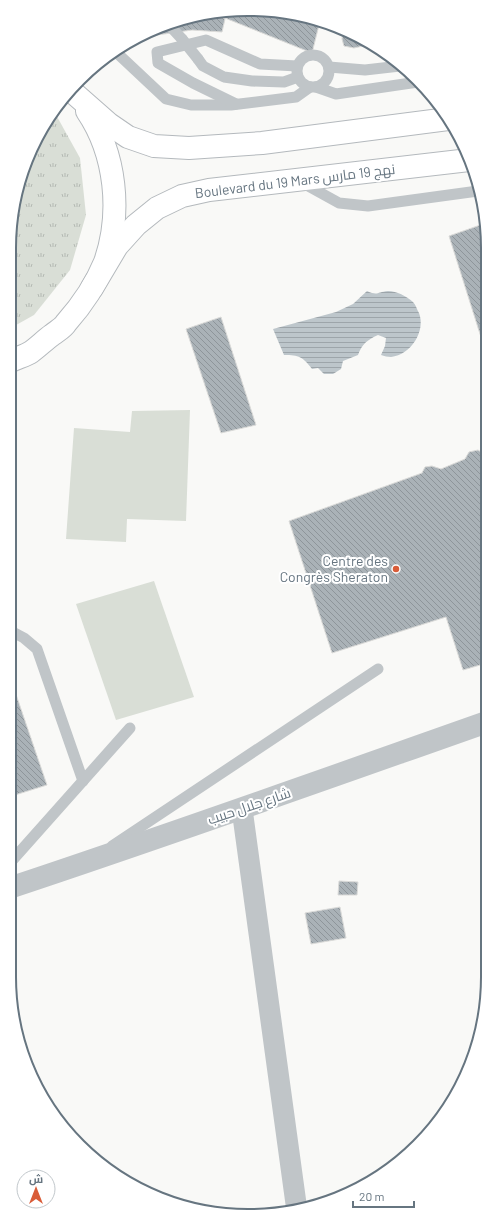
<svg xmlns="http://www.w3.org/2000/svg" width="497" height="1225" font-family="Barlow,Cairo,sans-serif">
  <defs>
    <pattern id="park-tufts" width="24" height="20" patternUnits="userSpaceOnUse"><rect width="24" height="20" fill="#d9ded6"/><path d="M3 7l-1-3M5 7V3M7 7l1-3M15 17l-1-3M17 17v-4M19 17l1-3" fill="none" stroke="#b4b9b3"/></pattern>
    <pattern id="water-rules" width="6" height="5" patternUnits="userSpaceOnUse"><rect width="6" height="5" fill="#bdc6cb"/><path d="M0 2.5h6" fill="none" stroke="#9da5aa"/></pattern>
    <pattern id="building-back-hatch" width="6" height="6" patternUnits="userSpaceOnUse"><rect width="6" height="6" fill="#aab2b7"/><path d="M-1 5l2 2M0 0l6 6M5-1l2 2" fill="none" stroke="#8e959a"/></pattern>
  </defs>
  <rect width="100%" height="100%" fill="#f9f9f7"/>
  <!-- park -->
  <path fill="url(#park-tufts)" d="M 55,113 L 80,158 L 86,215 L 70,270 L 34,315 L 9,329 L 9,249 L 22,172 Z"/>
  <!-- pitch -->
  <g fill="#d9ded6">
    <path d="M 190,410 L 186,521 L 127,519 L 126,542 L 66,539 L 74,428 L 130,432 L 132,411 Z"/>
    <path d="M 154,581 L 194,697 L 116,720 L 76,604 Z"/>
  </g>
  <!-- water -->
  <path fill="url(#water-rules)" d="M 367,291 C 378,296 377,292 388,291 C 397,291 406,296 413,302 C 416,305 417,310 419,313 C 426,331 411,355 391,357 C 388,357 384,356 381,355 L 385,346 L 386,338 L 378,335 C 367,340 362,344 358,355 L 343,361 L 341,369 L 333,374 L 324,374 L 318,368 L 312,369 C 303,357 299,355 284,355 L 273,329 L 336,312 L 353,304 Z"/>
  <!-- building -->
  <g fill="url(#building-back-hatch)" stroke="#dbdbd9">
    <path d="M 233,10 L 320,21 L 312,53 L 215,14 Z"/>
    <path d="M 215,14 L 225,19 L 222,32 L 192,30 L 157,35 L 151,31 Z"/>
    <path d="M 343,31 L 372,44 L 354,48 L 344,46 L 342,39 Z"/>
    <path d="M 486,223 L 486,353 L 449,236 Z"/>
    <path d="M 221,317 L 256,425 L 221,433 L 186,329 Z"/>
    <path d="M 478,450 L 484,454 L 487,453 L 487,663 L 463,670 L 446,617 L 332,653 L 289,521 L 422,473 L 425,467 L 432,466 L 441,469 L 465,459 L 469,452 Z"/>
    <path d="M 9,674 L 47,785 L 15,795 L 9,778 Z"/>
    <path d="M 339,881 L 358,882 L 357,895 L 338,895 Z"/>
    <path d="M 340,907 L 346,938 L 311,944 L 305,913 Z"/>
  </g>
  <g fill="none" stroke-linecap="round" stroke-linejoin="round">
    <defs>
      <g id="primary">
        <path d="M 76,95 L 109,124 L 128,137 L 154,146 L 189,148 L 262,143 L 448,119"/>
        <path d="M 92,288 L 117,246 L 136,225 L 157,208 L 182,196 L 209,190 L 469,160"/>
        <path d="M 9,362 C 16,358 25,356 31,352 C 38,347 45,340 52,335 C 57,331 63,328 66,323 C 82,305 96,284 105,262 C 122,213 116,154 87,111"/>
      </g>
    </defs>
    <!-- primary casing -->
    <use href="#primary" stroke="#b4b9bd" stroke-width="24"/>
    <!-- service -->
    <g stroke="#c0c5c8" stroke-width="11">
      <path d="M 170,26 L 182,39"/>
      <path d="M 117,53 L 166,99 L 191,105 L 231,105 L 296,97 L 310,87"/>
      <circle cx="313" cy="71" r="16"/>
      <path d="M 198,59 L 203,66 L 224,77 L 252,81 L 284,82 L 298,77"/>
      <path d="M 329,67 L 365,70 L 400,66"/>
      <path d="M 316,87 L 336,94 L 418,82"/>
      <path d="M 236,104 L 193,83 L 158,63 L 157,52 L 206,40 L 260,64 L 297,66"/>
      <path d="M 301,182 L 339,203 L 368,206 L 478,191"/>
      <path d="M 9,630 L 24,638 L 37,649 L 83,781"/>
      <path d="M 112,846 L 378,669"/>
      <path d="M 9,864 L 130,728"/>
    </g>
    <!-- minor -->
    <path stroke="#c0c5c8" stroke-width="21" d="M 242,809 L 297,1211"/>
    <!-- tertiary -->
    <path stroke="#c0c5c8" stroke-width="22" d="M 9,888 C 169,835 328,778 487,722"/>
    <!-- primary -->
    <use href="#primary" stroke="#fff" stroke-width="22"/>
    <!-- service-bridge -->
    <path stroke="#c0c5c8" stroke-width="11" d="M 182,39 L 198,59"/>
  </g>
  <!-- markers -->
  <circle fill="#d95c38" stroke="#fff" stroke-width="1.5" cx="396" cy="569" r="4"/>
  <g text-anchor="middle" stroke-width="4" stroke-linejoin="round" paint-order="stroke">
    <!-- street labels -->
    <g font-size="14" fill="#667580" stroke="#fff">
      <text transform="translate(295 181) rotate(-7)" y="5">Boulevard du 19 Mars نهج 19 مارس</text>
      <text transform="translate(249 806) rotate(-19)" y="5">شارع جلال حبيب</text>
    </g>
    <!-- poi labels -->
    <g font-size="14" fill="#667580" stroke="#fff" text-anchor="end">
      <text x="388" y="566">Centre des<tspan x="388" dy="16">Congrès Sheraton</tspan></text>
    </g>
  </g>
  <!-- crop -->
  <path d="M0 0H497V1225H0ZM248 16H249A232 232 0 0 1 481 248V977A232 232 0 0 1 249 1209H248A232 232 0 0 1 16 977V248A232 232 0 0 1 248 16Z" fill="#fff" fill-rule="evenodd"/>
  <path fill="none" stroke="#667580" stroke-width="2" d="M248 16H249A232 232 0 0 1 481 248V977A232 232 0 0 1 249 1209H248A232 232 0 0 1 16 977V248A232 232 0 0 1 248 16Z"/>
  <!-- north arrow -->
  <g transform="translate(36 1189)"><circle r="19" fill="#ffffff" stroke="#c2c8cc"/>
  <path d="M0-3L7 15L0 10L-7 15Z" fill="#d95c38"/>
  <text y="-6" font-size="11" font-weight="bold" text-anchor="middle" fill="#667580">ش</text>
  </g>
  <!-- scale -->
  <path d="M353 1201v6h61v-6" fill="none" stroke="#667580" stroke-width="2"/>
  <text x="359" y="1201" font-size="12" fill="#667580" stroke="#ffffff" stroke-width="3" paint-order="stroke">20 m</text>
</svg>
